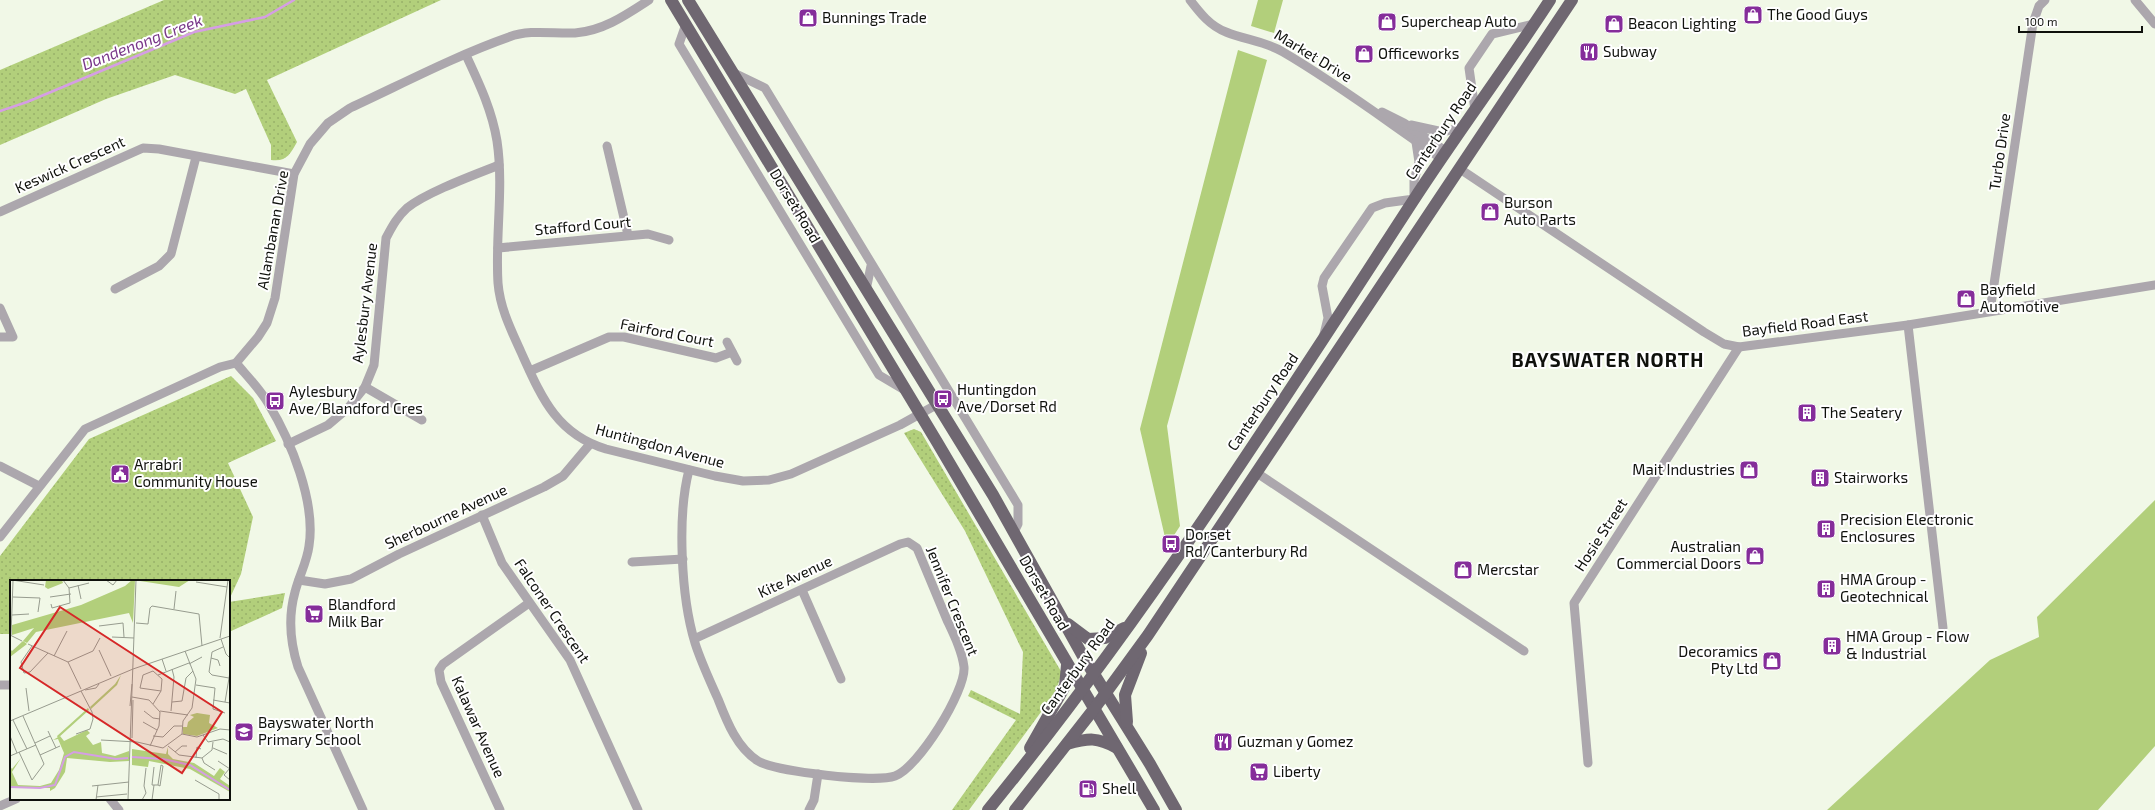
<svg xmlns="http://www.w3.org/2000/svg" width="2155" height="810" font-family="'Exo 2',sans-serif">
  <defs>
    <pattern id="park-dots" width="8" height="8" patternUnits="userSpaceOnUse"><rect width="8" height="8" fill="#b2cf7b"/><path d="M2 2h.1M6 6h.1" fill="none" stroke="#98b169" stroke-width="1.8" stroke-linecap="round"/></pattern>
  </defs>
  <rect width="100%" height="100%" fill="#f1f8e7"/>
  <!-- grass -->
  <g fill="#b2cf7b">
    <path d="M 1258,0 L 1283,0 L 1274,33 L 1251,26 Z"/>
    <path d="M 1238,50 L 1267,60 L 1167,426 L 1180,526 L 1167,546 L 1140,429 Z"/>
    <path d="M 2155,500 L 2155,746 L 2098,810 L 1827,810 L 1990,660 L 2039,637 L 2037,617 Z"/>
  </g>
  <!-- park -->
  <g fill="url(#park-dots)">
    <path d="M 164,0 L 441,0 L 267,80 L 297,142 C 290,154 287,162 271,160 L 271,145 L 246,89 L 235,94 L 175,75 L 106,99 L 0,145 L 0,70 Z"/>
    <path d="M 231,376 L 253,398 L 276,441 L 228,463 L 253,517 L 241,574 L 229,600 L 229,581 L 11,581 L 11,634 L 0,634 L 0,556 L 89,439 Z"/>
    <path d="M 914,429 L 921,432 L 1062,673 L 1055,693 L 969,810 L 952,810 L 1016,720 L 968,696 L 971,690 L 1020,714 L 1023,652 L 965,531 L 904,433 Z"/>
    <path d="M 285,593 L 282,608 L 229,632 L 229,602 Z"/>
  </g>
  <g fill="none" stroke-linecap="round" stroke-linejoin="round">
    <!-- stream -->
    <path stroke="#d59ee4" stroke-width="2.5" d="M 0,111 L 27,102 L 194,32 L 265,17 L 294,0"/>
    <!-- street -->
    <g stroke="#aca7ad" stroke-width="9">
      <path d="M 1190,0 C 1200,13 1210,26 1226,32 C 1245,40 1265,41 1283,52 C 1338,84 1389,123 1442,159"/>
      <path d="M 2135,0 L 2155,24"/>
      <path d="M 686,24 L 679,44 L 879,375 L 906,391"/>
      <path d="M 466,55 C 479,83 492,110 497,141 C 504,188 495,236 498,283 C 500,308 511,330 521,352 C 541,396 556,434 606,449 L 715,476 L 743,481 L 769,480 L 791,474 L 900,425 L 936,405"/>
      <path d="M 734,73 L 765,88 L 1018,505 L 1018,524 L 1014,532"/>
      <path d="M 1475,110 L 1469,68 L 1492,34 L 1534,24"/>
      <path d="M 1382,112 L 1404,123 L 1447,152"/>
      <path d="M 1411,125 L 1443,132 L 1463,127"/>
      <path d="M 607,146 L 628,235"/>
      <path d="M 1460,169 L 1704,332 L 1724,344 L 1739,347 L 1908,325 L 2155,285"/>
      <path d="M 0,212 L 143,148 L 159,149 L 294,174"/>
      <path d="M 498,248 L 648,234 L 669,240"/>
      <path d="M 115,289 L 159,266 L 171,254 L 196,157"/>
      <path d="M 866,290 L 871,266"/>
      <path d="M 0,308 L 13,337 L 0,337"/>
      <path d="M 1990,311 L 2033,23 L 2039,6 L 2045,0"/>
      <path d="M 1908,325 L 1943,628"/>
      <path d="M 1324,334 L 1328,318 L 1322,286 L 1324,278 L 1372,208 L 1385,203 L 1414,199 L 1414,181 L 1419,162 L 1416,142"/>
      <path d="M 727,342 L 737,361"/>
      <path d="M 236,363 C 247,376 259,388 268,403 C 291,441 316,502 309,546 C 307,562 299,576 295,592 C 288,617 290,642 298,667 L 363,810"/>
      <path d="M 530,371 L 609,337 L 624,337 L 716,358 L 732,352"/>
      <path d="M 365,387 L 422,420"/>
      <path d="M 288,444 L 328,425 L 348,408 L 365,387 L 374,365 L 386,238 C 392,227 397,217 407,208 C 427,192 474,175 499,165"/>
      <path d="M 0,466 L 39,486"/>
      <path d="M 689,470 C 677,516 681,597 695,643 C 701,662 710,681 718,699 C 727,722 737,748 758,761 C 776,772 876,783 895,776 C 918,768 966,691 964,667 C 962,651 954,635 947,620 C 937,596 927,572 917,548 L 908,542 L 900,544 L 694,639"/>
      <path d="M 1257,473 L 1524,651"/>
      <path d="M 482,515 L 502,563 L 570,660 L 638,810"/>
      <path d="M 0,537 L 85,429 L 220,367 L 236,363 L 258,337 L 267,323 L 275,298 L 294,174 L 310,144 L 328,123 L 350,108 C 402,84 455,56 509,37 C 530,29 553,34 575,33 C 603,31 626,15 649,0"/>
      <path d="M 632,562 L 683,559"/>
      <path d="M 299,580 L 325,584 L 351,579 L 399,554 L 544,487 L 563,476 L 590,444"/>
      <path d="M 802,590 L 841,679"/>
      <path d="M 0,685 L 11,685"/>
      <path d="M 1588,763 L 1574,603 L 1739,347"/>
      <path d="M 110,799 L 119,810"/>
      <path d="M 0,806 L 16,799"/>
      <path d="M 500,810 L 441,682 L 439,670 L 443,664 L 529,603"/>
      <path d="M 809,810 L 814,800 L 818,774"/>
    </g>
    <!-- primary -->
    <g stroke="#6f6771" stroke-width="12">
      <path d="M 671,0 L 937,442 L 1154,810"/>
      <path d="M 688,0 L 993,495 L 1084,658 L 1150,764 L 1176,810"/>
      <path d="M 1068,624 L 1088,639 L 1105,638 L 1124,628"/>
      <path d="M 1127,722 L 1125,695 L 1141,653"/>
      <path d="M 1067,744 C 1089,738 1097,737 1117,748"/>
      <path d="M 1030,748 L 1065,686 L 1067,665"/>
      <path d="M 988,810 C 1145,618 1278,409 1413,201 C 1457,133 1506,68 1550,0"/>
      <path d="M 1015,810 L 1094,709 L 1148,635 L 1572,0"/>
    </g>
  </g>
  <!-- icons -->
  <defs>
    <symbol id="shop-square" viewBox="-11 -11 22 22"><rect x="-9" y="-9" width="18" height="18" rx="4" fill="#852d9a" stroke="#fff"/><path d="M-5-2.5h2.3a2.7 3.5 0 0 1 5.4 0H5L5.5 6h-11ZM-1.5-2.5h3a1.5 2.3 0 0 0-3 0Z" fill="#fff"/></symbol>
    <symbol id="restaurant-square" viewBox="-11 -11 22 22"><rect x="-9" y="-9" width="18" height="18" rx="4" fill="#852d9a" stroke="#fff"/><path d="M-5-6h1v4h1v-4h1v4h1v-4h1v5L-1.5 .5V6h-2V.5L-5-1ZM5-6V6H3V1.5H1.5Q1.5-4 5-6Z" fill="#fff"/></symbol>
    <symbol id="bus-square" viewBox="-11 -11 22 22"><rect x="-9" y="-9" width="18" height="18" rx="4" fill="#852d9a" stroke="#fff"/><path d="M-5-6H5V4H4V6H2V4H-2V6H-4V4H-5ZM-3.5-4V0h7V-4ZM-3.5 1.2v1.5H-2V1.2ZM2 1.2v1.5H3.5V1.2Z" fill="#fff"/></symbol>
    <symbol id="building-square" viewBox="-11 -11 22 22"><rect x="-9" y="-9" width="18" height="18" rx="4" fill="#852d9a" stroke="#fff"/><path d="M-4-6H4V6H1V3H-1V6H-4ZM-2.5-4.3h1.7v1.8h-1.7ZM.8-4.3h1.7v1.8H.8ZM-2.5-1h1.7V.8h-1.7ZM.8-1h1.7V.8H.8Z" fill="#fff"/></symbol>
    <symbol id="civic-square" viewBox="-11 -11 22 22"><rect x="-9" y="-9" width="18" height="18" rx="4" fill="#852d9a" stroke="#fff"/><path d="M-.6-6.5H3V-4.5H.6V-3L4-1V1h2V6H-6V1h2V-1L-.6-3ZM-1.2 2.5V6h2.4V2.5Z" fill="#fff"/></symbol>
    <symbol id="supermarket-square" viewBox="-11 -11 22 22"><rect x="-9" y="-9" width="18" height="18" rx="4" fill="#852d9a" stroke="#fff"/><path d="M-6-5.5h2.5l.6 2H6L4.5 2H-2.5L-4.4-4H-6ZM-1.5 3.2a1.3 1.3 0 1 0 .1 0ZM3 3.2a1.3 1.3 0 1 0 .1 0Z" fill="#fff"/></symbol>
    <symbol id="school-square" viewBox="-11 -11 22 22"><rect x="-9" y="-9" width="18" height="18" rx="4" fill="#852d9a" stroke="#fff"/><path d="M0-5L7-2L0 1L-7-2ZM-4 1L0 2.5L4 1V4Q0 6-4 4Z" fill="#fff"/></symbol>
    <symbol id="fuel-square" viewBox="-11 -11 22 22"><rect x="-9" y="-9" width="18" height="18" rx="4" fill="#852d9a" stroke="#fff"/><path d="M-5.5-6h7V0h2V4h1.3V-2.5L3-4.5l.8-.8L6-3V5H2.5V1h-1V6h-7ZM-4.2-4.7v3.2H.2V-4.7Z" fill="#fff"/></symbol>
  </defs>
  <g fill-rule="evenodd">
    <use href="#shop-square" x="1742" y="4" width="22" height="22"/>
    <use href="#shop-square" x="797" y="7" width="22" height="22"/>
    <use href="#shop-square" x="1376" y="11" width="22" height="22"/>
    <use href="#shop-square" x="1603" y="13" width="22" height="22"/>
    <use href="#restaurant-square" x="1578" y="41" width="22" height="22"/>
    <use href="#shop-square" x="1353" y="43" width="22" height="22"/>
    <use href="#shop-square" x="1479" y="201" width="22" height="22"/>
    <use href="#shop-square" x="1955" y="288" width="22" height="22"/>
    <use href="#bus-square" x="932" y="388" width="22" height="22"/>
    <use href="#bus-square" x="264" y="390" width="22" height="22"/>
    <use href="#building-square" x="1796" y="402" width="22" height="22"/>
    <use href="#shop-square" x="1738" y="459" width="22" height="22"/>
    <use href="#civic-square" x="109" y="463" width="22" height="22"/>
    <use href="#building-square" x="1809" y="467" width="22" height="22"/>
    <use href="#building-square" x="1815" y="518" width="22" height="22"/>
    <use href="#bus-square" x="1160" y="533" width="22" height="22"/>
    <use href="#shop-square" x="1744" y="545" width="22" height="22"/>
    <use href="#shop-square" x="1452" y="559" width="22" height="22"/>
    <use href="#building-square" x="1815" y="578" width="22" height="22"/>
    <use href="#supermarket-square" x="303" y="603" width="22" height="22"/>
    <use href="#building-square" x="1821" y="635" width="22" height="22"/>
    <use href="#shop-square" x="1761" y="650" width="22" height="22"/>
    <use href="#school-square" x="233" y="721" width="22" height="22"/>
    <use href="#restaurant-square" x="1212" y="731" width="22" height="22"/>
    <use href="#supermarket-square" x="1248" y="761" width="22" height="22"/>
    <use href="#fuel-square" x="1077" y="778" width="22" height="22"/>
  </g>
  <g text-anchor="middle" stroke-width="4" stroke-linejoin="round" paint-order="stroke">
    <!-- poi labels -->
    <g font-size="15" fill="#0f110c" stroke="#fff" text-anchor="start">
      <text x="1767" y="20">The Good Guys</text>
      <text x="822" y="23">Bunnings Trade</text>
      <text x="1401" y="27">Supercheap Auto</text>
      <text x="1628" y="29">Beacon Lighting</text>
      <text x="1603" y="57">Subway</text>
      <text x="1378" y="59">Officeworks</text>
      <text x="1504" y="208">Burson<tspan x="1504" dy="17">Auto Parts</tspan></text>
      <text x="1980" y="295">Bayfield<tspan x="1980" dy="17">Automotive</tspan></text>
      <text x="957" y="395">Huntingdon<tspan x="957" dy="17">Ave/Dorset Rd</tspan></text>
      <text x="289" y="397">Aylesbury<tspan x="289" dy="17">Ave/Blandford Cres</tspan></text>
      <text x="1821" y="418">The Seatery</text>
      <text x="134" y="470">Arrabri<tspan x="134" dy="17">Community House</tspan></text>
      <text x="1735" y="475" text-anchor="end">Mait Industries</text>
      <text x="1834" y="483">Stairworks</text>
      <text x="1840" y="525">Precision Electronic<tspan x="1840" dy="17">Enclosures</tspan></text>
      <text x="1185" y="540">Dorset<tspan x="1185" dy="17">Rd/Canterbury Rd</tspan></text>
      <text x="1741" y="552" text-anchor="end">Australian<tspan x="1741" dy="17">Commercial Doors</tspan></text>
      <text x="1477" y="575">Mercstar</text>
      <text x="1840" y="585">HMA Group -<tspan x="1840" dy="17">Geotechnical</tspan></text>
      <text x="328" y="610">Blandford<tspan x="328" dy="17">Milk Bar</tspan></text>
      <text x="1846" y="642">HMA Group - Flow<tspan x="1846" dy="17">&amp; Industrial</tspan></text>
      <text x="1758" y="657" text-anchor="end">Decoramics<tspan x="1758" dy="17">Pty Ltd</tspan></text>
      <text x="258" y="728">Bayswater North<tspan x="258" dy="17">Primary School</tspan></text>
      <text x="1237" y="747">Guzman y Gomez</text>
      <text x="1273" y="777">Liberty</text>
      <text x="1102" y="794">Shell</text>
    </g>
    <!-- street labels -->
    <g font-size="15" fill="#0f110c" stroke="#fff">
      <text transform="translate(1313 56) rotate(31)" y="5">Market Drive</text>
      <text transform="translate(1441 131) rotate(-56)" y="5">Canterbury Road</text>
      <text transform="translate(2000 152) rotate(-82)" y="5">Turbo Drive</text>
      <text transform="translate(70 165) rotate(-24)" y="5">Keswick Crescent</text>
      <text transform="translate(795 206) rotate(59)" y="5">Dorset Road</text>
      <text transform="translate(583 226) rotate(-5)" y="5">Stafford Court</text>
      <text transform="translate(273 230) rotate(-80)" y="5">Allambanan Drive</text>
      <text transform="translate(365 303) rotate(-83)" y="5">Aylesbury Avenue</text>
      <text transform="translate(1805 324) rotate(-7)" y="5">Bayfield Road East</text>
      <text transform="translate(667 333) rotate(11)" y="5">Fairford Court</text>
      <text transform="translate(1263 402) rotate(-56)" y="5">Canterbury Road</text>
      <text transform="translate(660 446) rotate(15)" y="5">Huntingdon Avenue</text>
      <text transform="translate(446 517) rotate(-25)" y="5">Sherbourne Avenue</text>
      <text transform="translate(1601 535) rotate(-57)" y="5">Hosie Street</text>
      <text transform="translate(795 577) rotate(-25)" y="5">Kite Avenue</text>
      <text transform="translate(1044 593) rotate(60)" y="5">Dorset Road</text>
      <text transform="translate(952 601) rotate(68)" y="5">Jennifer Crescent</text>
      <text transform="translate(552 611) rotate(56)" y="5">Falconer Crescent</text>
      <text transform="translate(1078 667) rotate(-54)" y="5">Canterbury Road</text>
      <text transform="translate(478 727) rotate(66)" y="5">Kalawar Avenue</text>
    </g>
    <!-- water labels -->
    <g font-size="16" font-style="italic" fill="#793789" stroke="#fff">
      <text transform="translate(142 42) rotate(-21)" y="6">Dandenong Creek</text>
    </g>
    <!-- district labels -->
    <g font-size="19" font-weight="bold" letter-spacing="1" fill="#0f110c" stroke="#fff">
      <text x="1608" y="367">BAYSWATER NORTH</text>
    </g>
  </g>
  <!-- overview -->
  <g transform="translate(10 580)">
    <rect width="220" height="220" fill="#f1f8e7"/>
    <path d="M 122,0 L 125,0 L 123,43 L 119,33 L 26,52 L 17,63 L 13,61 L 24,48 L 2,55 L 2,45 L 71,25 L 115,6 ZM 141,0 L 180,0 L 169,7 L 130,1 ZM 111,95 L 107,105 L 81,129 L 80,127 L 105,104 ZM 78,128 L 79,130 L 48,158 L 47,156 Z" fill="#b2cf7b"/>
    <path d="M 36,0 L 52,0 L 53,3 L 38,9 L 35,7 ZM 13,61 L 17,64 L 0,77 L 0,69 L 2,71 ZM 187,133 L 200,135 L 199,143 L 208,148 L 187,156 L 173,154 L 173,147 L 177,147 L 178,142 L 184,137 L 180,135 ZM 77,150 L 80,153 L 76,156 L 83,165 L 91,162 L 92,173 L 105,176 L 119,171 L 119,181 L 100,182 L 57,178 L 55,192 L 45,208 L 40,211 L 40,208 L 0,208 L 0,186 L 2,189 L 11,178 L 2,192 L 8,205 L 30,206 L 41,203 L 49,190 L 54,173 L 48,159 L 43,160 L 50,156 L 54,161 ZM 158,167 L 158,174 L 163,179 L 184,183 L 204,196 L 210,188 L 215,192 L 210,199 L 220,206 L 220,212 L 180,189 L 139,181 L 138,187 L 122,185 L 122,169 L 156,174 Z" fill="#b2cf7b"/>
    <path fill="none" stroke="#d59ee4" stroke-width="2" d="M 122,177 L 153,179 L 180,185 L 220,210M 0,207 L 30,208 L 45,205 L 55,177 L 64,172 L 106,179 L 118,178"/>
    <path fill="none" stroke="#979c8f" stroke-width="1" d="M 2,0 L 34,5M 96,0 L 103,5 L 107,0M 186,2 L 217,7M 68,5 L 71,19M 59,8 L 79,3M 3,17 L 30,18 L 28,32M 40,17 L 61,14M 41,24 L 42,28 L 60,23 L 59,8 L 53,0M 164,29 L 166,11M 2,35 L 19,34M 126,43 L 138,44 L 140,28 L 142,26 L 189,34 L 192,66M 89,46 L 113,43 L 114,57M 0,55 L 12,61M 1,55 L 3,1M 102,57 L 124,58M 210,58 L 218,0M 211,59 L 216,74 L 220,78M 18,64 L 58,82 L 71,109M 22,66 L 11,82 L 14,93 L 20,92 L 38,73M 213,67 L 202,72 L 199,92 L 202,95 L 219,98M 89,70 L 101,96M 44,76 L 57,51M 201,78 L 208,80 L 210,86M 152,79 L 156,91M 58,82 L 83,71 L 90,58M 179,84 L 192,77M 148,95 L 179,83M 186,105 L 205,108 L 203,129 L 215,133M 16,108 L 19,131M 75,110 L 86,108 L 89,104M 122,117 L 139,120 L 150,132 L 149,146 L 140,166M 203,120 L 220,123M 162,122 L 172,121 L 176,98 L 183,91M 215,122 L 220,92M 143,124 L 151,111 L 152,99 L 143,91 L 133,95 L 130,108 L 151,111M 120,126 L 122,104M 134,131 L 143,138 L 150,139M 150,131 L 178,135M 161,131 L 164,97 L 162,89M 3,140 L 17,169M 0,141 L 123,89 L 220,56M 133,142 L 147,150M 38,151 L 46,168M 66,154 L 80,149 L 83,139 L 82,132 L 71,111M 172,154 L 173,141 L 182,128 L 186,99 L 175,71M 193,155 L 198,162 L 213,159 L 220,162M 0,156 L 7,173M 143,156 L 153,157 L 164,146 L 172,146M 122,158 L 123,120M 91,160 L 127,162 L 153,168 L 172,154 L 187,157 L 210,149 L 220,150M 25,163 L 40,156M 158,166 L 169,175 L 192,178 L 202,170 L 203,162M 203,168 L 217,174M 9,172 L 22,200 L 34,184 L 13,136M 165,172 L 172,166 L 177,166M 30,175 L 50,166M 0,176 L 26,165M 186,178 L 187,167 L 191,169M 192,178 L 194,183 L 205,190M 208,181 L 220,189M 220,188 L 214,195 L 220,200M 185,200 L 209,214 L 209,220M 144,205 L 142,205 L 144,187M 82,206 L 119,202M 86,217 L 117,214M 86,220 L 88,205M 118,220 L 126,0M 132,220 L 136,213 L 134,206 L 136,188M 142,220 L 144,205 L 148,205 L 150,206 L 153,186 L 151,185 L 148,205"/>
    <path fill="#d62828" fill-opacity="0.15" stroke="#d62828" stroke-width="2" d="M 50,27 L 212,132 L 172,193 L 10,88 Z"/>
    <rect width="220" height="220" fill="none" stroke="#0f110c" stroke-width="2"/>
  </g>
  <!-- scale -->
  <path d="M2019 26v6h123v-6" fill="none" stroke="#0f110c" stroke-width="2"/>
  <text x="2025" y="26" font-size="12" fill="#0f110c" stroke="#ffffff" stroke-width="3" paint-order="stroke">100 m</text>
</svg>
